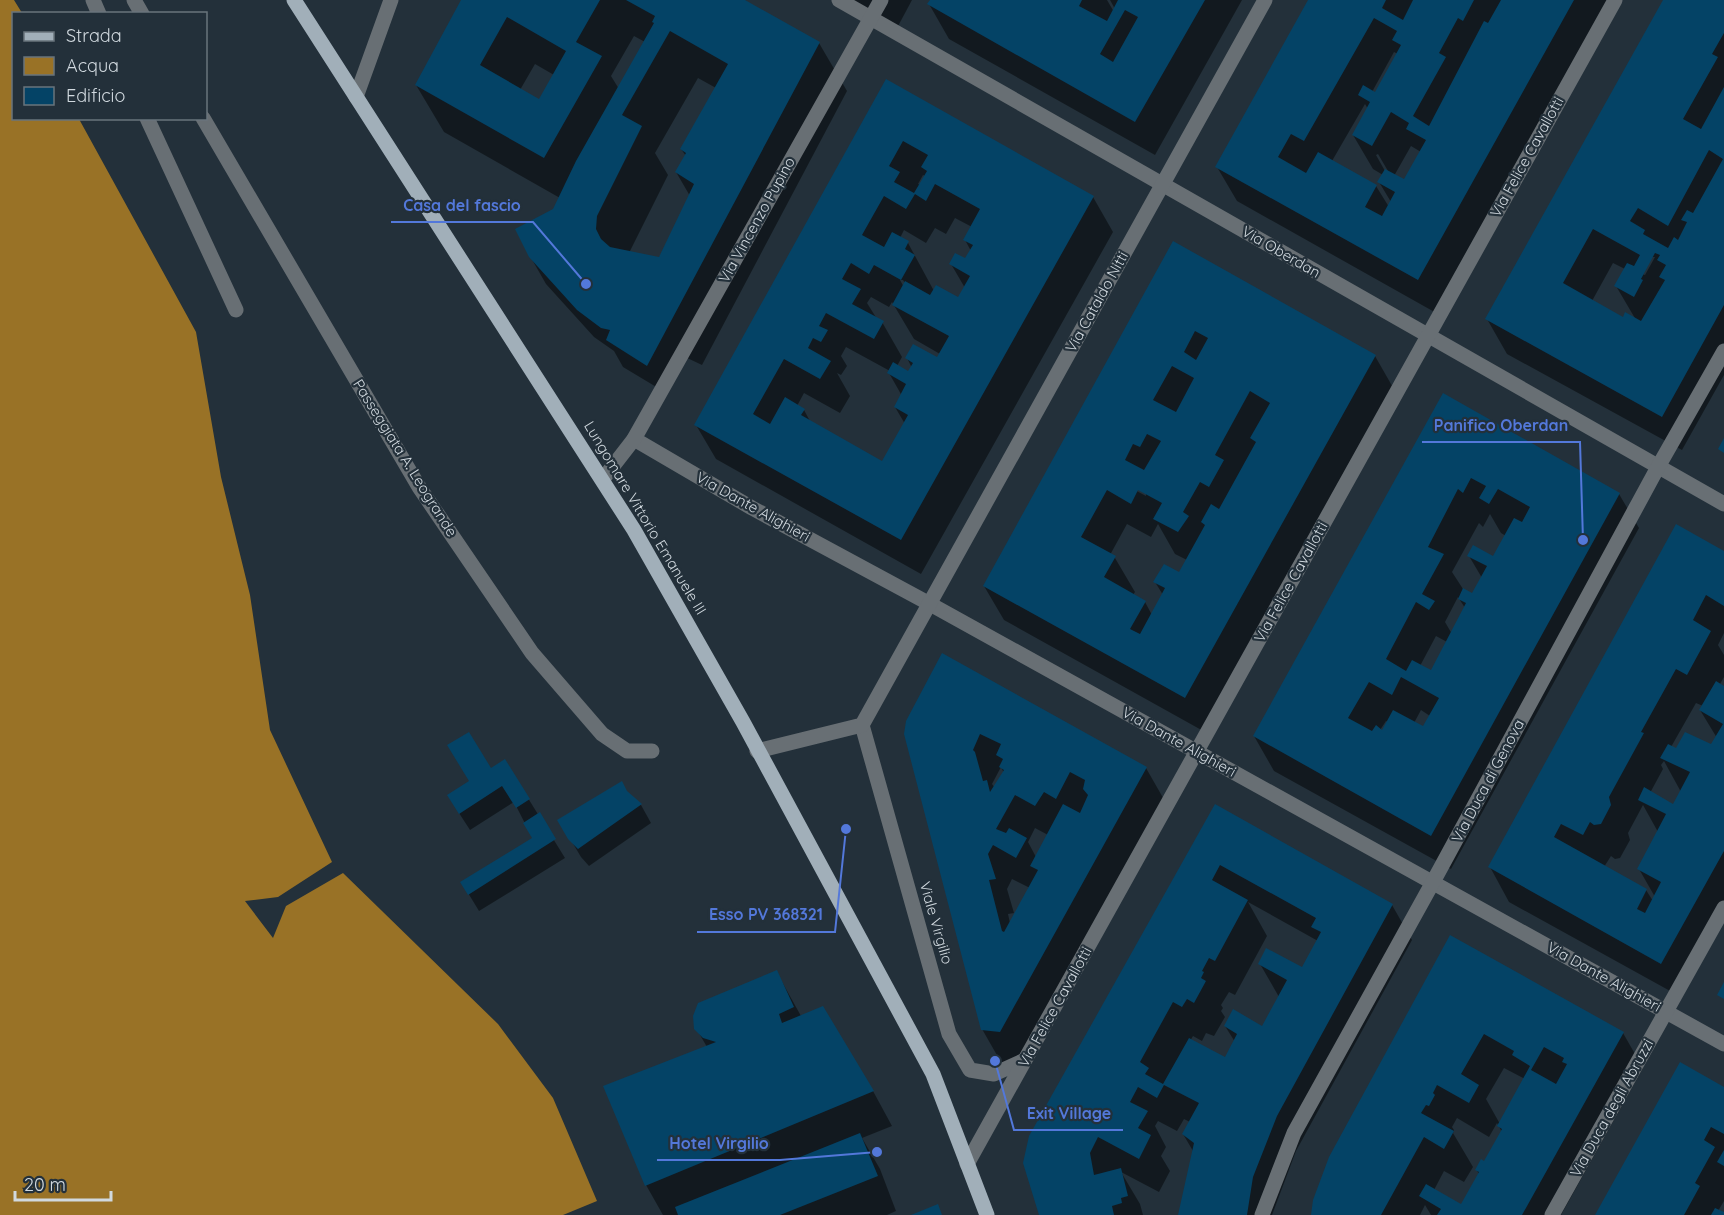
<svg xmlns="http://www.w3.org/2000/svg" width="1724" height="1215" font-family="Quicksand,sans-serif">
  <rect width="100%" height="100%" fill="#23303a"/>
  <!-- water -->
  <path fill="#997226" d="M 0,0 L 14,0 L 22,13 L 14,14 L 14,118 L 79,119 L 196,332 L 221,477 L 250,595 L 270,730 L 332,862 L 278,897 L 245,901 L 273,938 L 286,906 L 343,873 L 498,1024 L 553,1098 L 597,1201 L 563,1215 L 0,1215 Z"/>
  <!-- shadow -->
  <g fill="#0007" fill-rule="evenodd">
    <path d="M 463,0 L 742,0 L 819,43 L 847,91 L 702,365 L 683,356 L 663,391 L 623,367 L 614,351 L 594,337 L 546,284 L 530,256 L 560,198 L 444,132 L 416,85 ZM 634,36 L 645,42 L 619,89 L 611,76 ZM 535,64 L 554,75 L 540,101 L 520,90 ZM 698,78 L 716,88 L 681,149 L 686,156 L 676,172 L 690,196 L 659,258 L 629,253 L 668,175 L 655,153 Z"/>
    <path d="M 848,0 L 912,0 L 897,28 Z"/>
    <path d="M 931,0 L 1107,0 L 1114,12 L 1115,9 L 1110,0 L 1242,0 L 1155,155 L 949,39 L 929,4 Z"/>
    <path d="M 1309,0 L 1613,0 L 1438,314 L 1237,201 L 1217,167 ZM 1394,52 L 1398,54 L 1375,94 L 1372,92 ZM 1365,104 L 1368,109 L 1353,135 L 1373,169 L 1383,175 L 1379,182 L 1391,202 L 1389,207 L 1376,186 L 1332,161 ZM 1411,146 L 1421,152 L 1404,181 L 1394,176 ZM 1378,154 L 1388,171 L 1385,171 L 1376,155 Z"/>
    <path d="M 1665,0 L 1724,0 L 1724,375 L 1682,450 L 1507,354 L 1487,319 ZM 1652,257 L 1655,257 L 1645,275 L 1642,274 ZM 1613,263 L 1625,269 L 1616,286 L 1636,320 L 1623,319 L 1592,301 Z"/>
    <path d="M 886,81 L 1093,197 L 1113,232 L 921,574 L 716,459 L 696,425 ZM 923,175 L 925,176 L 920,185 L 918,184 ZM 955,218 L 972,227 L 965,240 L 971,251 L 966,260 L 951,264 L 965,288 L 958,299 L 934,291 L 908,243 L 900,238 L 904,230 L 926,243 L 935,228 L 946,234 ZM 900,280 L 903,280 L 909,290 L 906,291 ZM 871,297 L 889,307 L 892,302 L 914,339 L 940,354 L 938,359 L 907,358 L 912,368 L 909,373 L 897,366 L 902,357 L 882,322 L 877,319 L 867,303 ZM 846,347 L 890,371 L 889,373 L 902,396 L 895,407 L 905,424 L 883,463 L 811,423 L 804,410 L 797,406 L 804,393 L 840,413 L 850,396 L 837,373 L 841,375 L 847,366 L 841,356 Z"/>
    <path d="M 1174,243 L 1375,356 L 1395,391 L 1205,732 L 1004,620 L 984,586 ZM 1132,486 L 1146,493 L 1146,496 L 1131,488 ZM 1127,524 L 1151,537 L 1158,524 L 1175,554 L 1187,560 L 1180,574 L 1155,582 L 1163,595 L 1152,615 L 1145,602 L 1133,595 L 1135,592 L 1115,558 L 1110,555 Z"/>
    <path d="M 1444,395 L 1619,494 L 1639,528 L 1451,869 L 1274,771 L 1254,736 ZM 1490,514 L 1501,533 L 1506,536 L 1493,558 L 1469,556 L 1482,578 L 1473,595 L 1463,589 L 1452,572 L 1479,523 L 1483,527 ZM 1458,597 L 1465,608 L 1452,634 L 1445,622 ZM 1436,636 L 1447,642 L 1432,672 L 1420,666 ZM 1421,710 L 1430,716 L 1423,728 L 1414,723 ZM 1386,721 L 1388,722 L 1383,732 L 1380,730 Z"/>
    <path d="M 1724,553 L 1724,633 L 1718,645 L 1724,655 L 1724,677 L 1720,684 L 1724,687 L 1724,920 L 1681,997 L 1509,902 L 1490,867 ZM 1696,703 L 1703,706 L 1700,710 L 1717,738 L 1712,746 L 1676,750 L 1671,747 ZM 1664,761 L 1681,792 L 1674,806 L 1650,793 L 1663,769 L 1661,765 ZM 1643,805 L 1658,832 L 1639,869 L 1655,897 L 1653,901 L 1646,890 L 1604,867 L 1611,856 L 1615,859 L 1620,858 L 1630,840 L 1628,833 Z"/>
    <path d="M 943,655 L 1146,768 L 1166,803 L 1019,1066 L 1002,1064 L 982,1029 ZM 1001,767 L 1004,773 L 995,788 L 992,784 ZM 1035,828 L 1048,835 L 1036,857 L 1028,842 ZM 1012,879 L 1030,888 L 1010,923 L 1008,914 L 1014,913 L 1007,889 Z"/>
    <path d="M 505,761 L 565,858 L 479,911 L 462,883 L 533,839 L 514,802 L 470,830 L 459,813 L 490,770 Z"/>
    <path d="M 626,791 L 641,805 L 651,823 L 589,866 L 581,857 L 559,820 Z"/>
    <path d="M 1215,806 L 1392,905 L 1412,940 L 1296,1151 L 1272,1215 L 1179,1215 L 1193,1151 L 1183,1134 L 1190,1122 L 1184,1119 L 1177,1131 L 1158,1121 L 1155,1126 L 1166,1147 L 1161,1156 L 1170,1171 L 1159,1192 L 1121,1172 L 1140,1204 L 1143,1215 L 1041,1215 ZM 1248,902 L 1318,941 L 1303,969 L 1260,964 L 1279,997 L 1262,1028 L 1225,1026 L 1235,1042 L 1225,1059 L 1190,1041 L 1193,1036 L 1202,1041 L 1206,1033 L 1214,1036 L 1225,1017 L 1221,1011 L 1223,1008 L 1221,1005 L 1229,992 L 1235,995 L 1267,936 Z"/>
    <path d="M 1451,937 L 1623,1033 L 1643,1068 L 1561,1215 L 1431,1215 L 1425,1205 L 1420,1215 L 1313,1215 ZM 1504,1068 L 1525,1079 L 1500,1124 L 1486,1099 ZM 1457,1118 L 1489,1137 L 1497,1123 L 1502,1132 L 1485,1163 L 1476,1169 L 1479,1174 L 1461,1206 L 1434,1190 L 1444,1171 L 1464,1182 L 1473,1167 L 1453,1133 L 1454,1130 L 1452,1127 Z"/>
    <path d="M 776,971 L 801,1016 L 873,1091 L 892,1126 L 862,1138 L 880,1169 L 896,1211 L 887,1215 L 663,1215 L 646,1185 L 707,1047 L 696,1028 Z"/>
    <path d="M 1724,1089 L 1724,1201 L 1718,1211 L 1724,1215 L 1596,1215 Z"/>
  </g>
  <!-- building -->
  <g fill="#044366" fill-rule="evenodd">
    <path d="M 461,0 L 600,0 L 576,42 L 602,56 L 544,158 L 415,85 ZM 507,17 L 566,51 L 539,99 L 480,65 Z"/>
    <path d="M 626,0 L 745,0 L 820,42 L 647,366 L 606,340 L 610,330 L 601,328 L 577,310 L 529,257 L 515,229 L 553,209 L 576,161 L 654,23 L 652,22 L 655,16 ZM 670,31 L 728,64 L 680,149 L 686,153 L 675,172 L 694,184 L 659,257 L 610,247 L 601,239 L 596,229 L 597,216 L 642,126 L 622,115 Z"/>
    <path d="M 930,0 L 1082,0 L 1079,6 L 1107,21 L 1118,0 L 1205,0 L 1135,122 L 927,4 ZM 1125,10 L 1138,17 L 1113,62 L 1100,54 Z"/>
    <path d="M 1308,0 L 1386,0 L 1382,8 L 1403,20 L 1413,0 L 1474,0 L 1463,21 L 1458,18 L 1439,53 L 1446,57 L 1413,116 L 1429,126 L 1484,21 L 1488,23 L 1501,0 L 1574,0 L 1418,280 L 1215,167 ZM 1374,18 L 1397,31 L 1392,40 L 1401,45 L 1375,92 L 1363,85 L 1358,95 L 1370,102 L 1352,135 L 1372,146 L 1391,112 L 1409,123 L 1406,129 L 1426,140 L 1404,179 L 1385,169 L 1377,182 L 1395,192 L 1382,216 L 1365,207 L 1377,185 L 1318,152 L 1306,173 L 1278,157 L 1291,134 L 1304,141 Z"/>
    <path d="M 1663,0 L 1724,0 L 1724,33 L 1712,54 L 1718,57 L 1683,119 L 1701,129 L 1724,87 L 1724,305 L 1662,417 L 1485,319 ZM 1709,150 L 1723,159 L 1693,213 L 1687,210 L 1681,220 L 1687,222 L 1678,240 L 1674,237 L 1668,248 L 1643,234 L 1645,230 L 1630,221 L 1638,208 L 1668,226 ZM 1593,229 L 1640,255 L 1634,266 L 1627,263 L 1614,286 L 1634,297 L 1643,280 L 1641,279 L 1655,253 L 1660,255 L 1657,260 L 1666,265 L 1659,277 L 1665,280 L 1641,321 L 1625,312 L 1623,317 L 1563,283 Z"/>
    <path d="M 886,79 L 1094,196 L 901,540 L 694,425 ZM 903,141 L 928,155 L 921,167 L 927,171 L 914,193 L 894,182 L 900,172 L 889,166 ZM 935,184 L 980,209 L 963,240 L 973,245 L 965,258 L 955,253 L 949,264 L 970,276 L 958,297 L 936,285 L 930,295 L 905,281 L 892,305 L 949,336 L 937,357 L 913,344 L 905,358 L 913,363 L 908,371 L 893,362 L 887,373 L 906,384 L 894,407 L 908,415 L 882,461 L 801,415 L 805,409 L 785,397 L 770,424 L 753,414 L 784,359 L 820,379 L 831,361 L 808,348 L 813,338 L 821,342 L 828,330 L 819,326 L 826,313 L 874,339 L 884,321 L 852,304 L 861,289 L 842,279 L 851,263 L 869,274 L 874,265 L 901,280 L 915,255 L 905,249 L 909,241 L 892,232 L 884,247 L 862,235 L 884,196 L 906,209 L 915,194 L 926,201 Z"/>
    <path d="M 1173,241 L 1376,355 L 1185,698 L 983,586 ZM 1195,331 L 1208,338 L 1196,360 L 1184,352 ZM 1172,366 L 1194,378 L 1176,412 L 1153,400 ZM 1250,391 L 1270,403 L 1250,438 L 1256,442 L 1219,509 L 1211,504 L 1201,522 L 1205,525 L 1179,572 L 1164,564 L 1153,582 L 1165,588 L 1140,634 L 1130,629 L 1146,601 L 1104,577 L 1116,556 L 1081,537 L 1107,490 L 1131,504 L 1138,490 L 1162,503 L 1153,519 L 1178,532 L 1189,516 L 1183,512 L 1200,482 L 1209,487 L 1224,460 L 1215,455 ZM 1147,434 L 1161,441 L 1144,470 L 1125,460 L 1133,444 L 1140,447 Z"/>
    <path d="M 1443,393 L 1620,493 L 1431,836 L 1253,736 ZM 1471,478 L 1486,486 L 1479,498 L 1489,504 L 1498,489 L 1530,507 L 1522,522 L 1514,518 L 1493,556 L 1473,545 L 1467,556 L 1487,566 L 1472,593 L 1463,588 L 1458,599 L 1466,603 L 1431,670 L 1412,660 L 1406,671 L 1386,659 L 1416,602 L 1429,610 L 1435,601 L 1422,594 L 1444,554 L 1428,547 L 1458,489 L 1463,493 ZM 1401,677 L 1439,698 L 1423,726 L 1393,710 L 1382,730 L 1376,725 L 1372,731 L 1348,718 L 1369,682 L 1392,695 Z"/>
    <path d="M 1724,438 L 1724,453 L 1718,449 Z"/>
    <path d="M 1676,524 L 1724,551 L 1724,606 L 1706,595 L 1693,620 L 1711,631 L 1687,675 L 1676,669 L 1641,732 L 1644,733 L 1609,797 L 1611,805 L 1601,824 L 1594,825 L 1590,822 L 1583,835 L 1561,824 L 1554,837 L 1647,889 L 1637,909 L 1645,913 L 1661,882 L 1637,869 L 1666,814 L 1638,800 L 1644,787 L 1673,804 L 1690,772 L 1660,758 L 1668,744 L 1676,748 L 1685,732 L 1711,744 L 1723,724 L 1699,710 L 1716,681 L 1724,686 L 1724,851 L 1661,964 L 1488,867 Z"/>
    <path d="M 942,653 L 1147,767 L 1000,1032 L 981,1030 L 904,734 L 906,721 ZM 980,734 L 1001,744 L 996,755 L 1003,759 L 999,767 L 1004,770 L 990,792 L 987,780 L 983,781 L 975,752 L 973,750 ZM 1070,772 L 1085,780 L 1083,789 L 1088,795 L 1080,813 L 1063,804 L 1030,866 L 1038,870 L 1004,932 L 1002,931 L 989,880 L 996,879 L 988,854 L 993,845 L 1016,858 L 1027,838 L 1009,828 L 1006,833 L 996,829 L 1015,795 L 1035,806 L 1044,792 L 1056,799 Z"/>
    <path d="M 469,732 L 491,768 L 505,759 L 530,799 L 516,808 L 502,786 L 459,814 L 447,795 L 469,781 L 447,745 Z"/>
    <path d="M 622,781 L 627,791 L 642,804 L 578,849 L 568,839 L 557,820 Z"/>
    <path d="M 1215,804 L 1393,904 L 1277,1116 L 1253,1177 L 1247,1215 L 1178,1215 L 1194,1143 L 1182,1134 L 1199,1103 L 1164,1085 L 1157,1098 L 1138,1087 L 1130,1102 L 1148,1111 L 1138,1128 L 1151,1135 L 1139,1159 L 1098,1137 L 1090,1153 L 1094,1175 L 1121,1168 L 1128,1196 L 1121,1198 L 1122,1203 L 1112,1206 L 1114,1215 L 1039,1215 L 1023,1163 L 1029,1136 ZM 1220,865 L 1316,918 L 1311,927 L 1321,932 L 1302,967 L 1266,948 L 1258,964 L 1287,980 L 1262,1026 L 1233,1009 L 1224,1026 L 1237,1034 L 1225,1057 L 1189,1038 L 1163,1084 L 1145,1074 L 1149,1068 L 1140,1062 L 1173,1002 L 1182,1007 L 1187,999 L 1194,1003 L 1206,981 L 1201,978 L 1204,972 L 1202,971 L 1209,958 L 1215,961 L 1248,900 L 1212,880 Z"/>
    <path d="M 540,812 L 556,839 L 468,895 L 460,882 L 532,838 L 523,823 Z"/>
    <path d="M 1450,935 L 1624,1032 L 1522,1215 L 1437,1215 L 1441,1209 L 1419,1196 L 1426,1184 L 1461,1204 L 1479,1172 L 1475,1170 L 1481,1159 L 1484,1161 L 1502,1129 L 1497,1126 L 1530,1066 L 1512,1055 L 1514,1051 L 1484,1034 L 1461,1074 L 1479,1085 L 1469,1103 L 1437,1085 L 1433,1093 L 1435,1095 L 1429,1106 L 1426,1105 L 1421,1113 L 1454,1131 L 1444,1149 L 1424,1137 L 1381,1215 L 1311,1215 L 1313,1200 L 1329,1157 ZM 1544,1047 L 1564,1058 L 1562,1062 L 1567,1064 L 1556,1084 L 1531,1070 Z"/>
    <path d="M 777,970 L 794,1007 L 779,1014 L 782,1023 L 823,1006 L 874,1091 L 645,1186 L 603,1086 L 716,1042 L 703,1038 L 694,1029 L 693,1016 L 698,1003 Z"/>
    <path d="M 1724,982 L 1724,999 L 1717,995 Z"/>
    <path d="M 1680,1062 L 1724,1087 L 1724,1134 L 1711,1127 L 1704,1140 L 1715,1147 L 1695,1183 L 1700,1186 L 1684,1215 L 1595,1215 Z"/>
    <path d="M 860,1133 L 878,1176 L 780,1215 L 678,1215 L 675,1207 Z"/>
    <path d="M 1724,1150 L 1724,1166 L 1717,1162 Z"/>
    <path d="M 938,1204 L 942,1215 L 911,1215 Z"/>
    <path d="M 1715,1208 L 1724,1212 L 1724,1215 L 1711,1215 Z"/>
  </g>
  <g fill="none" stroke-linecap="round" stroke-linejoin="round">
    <!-- minor -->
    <g stroke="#686f74" stroke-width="15">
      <path d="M 93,0 L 99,14"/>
      <path d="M 134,0 L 142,14"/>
      <path d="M 839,0 L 1724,504"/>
      <path d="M 356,97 L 391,0"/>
      <path d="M 147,118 L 236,310"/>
      <path d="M 203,118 L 419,487 L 532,653 L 602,734 L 627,751 L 652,751"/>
      <path d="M 634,439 L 752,508 L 930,604 L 1724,1044"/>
      <path d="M 603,479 L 634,439 L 881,0"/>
      <path d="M 862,725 L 949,1034 L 970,1070 L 994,1074 L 1025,1060"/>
      <path d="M 757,751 L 862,725 L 1265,0"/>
      <path d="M 967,1164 L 1615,0"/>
      <path d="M 1262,1215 L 1294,1133 L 1433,882 L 1658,467 L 1724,351"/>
      <path d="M 1552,1215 L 1724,908"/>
    </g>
    <!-- major -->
    <path stroke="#a1afb9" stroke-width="15" d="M 294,0 L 634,530 L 743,722 L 933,1074 L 987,1215"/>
  </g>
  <g text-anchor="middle" stroke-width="4.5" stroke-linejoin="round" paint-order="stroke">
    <!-- street labels -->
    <g font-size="15" fill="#d1d9df" stroke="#23303a">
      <text transform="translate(1527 157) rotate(-61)" y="5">Via Felice Cavallotti</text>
      <text transform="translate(757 220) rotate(-61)" y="5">Via Vincenzo Pupino</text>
      <text transform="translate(1281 252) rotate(30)" y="5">Via Oberdan</text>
      <text transform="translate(1097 302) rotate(-61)" y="5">Via Cataldo Nitti</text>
      <text transform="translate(405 458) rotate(58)" y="5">Passeggiata A. Leogrande</text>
      <text transform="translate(753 507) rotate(29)" y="5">Via Dante Alighieri</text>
      <text transform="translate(645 518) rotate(59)" y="5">Lungomare Vittorio Emanuele III</text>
      <text transform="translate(1291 582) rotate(-61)" y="5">Via Felice Cavallotti</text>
      <text transform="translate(1179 742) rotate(29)" y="5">Via Dante Alighieri</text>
      <text transform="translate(1488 781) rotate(-62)" y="5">Via Duca di Genova</text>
      <text transform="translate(936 923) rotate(74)" y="5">Viale Virgilio</text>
      <text transform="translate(1604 977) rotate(29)" y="5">Via Dante Alighieri</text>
      <text transform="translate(1055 1007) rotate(-61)" y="5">Via Felice Cavallotti</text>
      <text transform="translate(1612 1108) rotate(-61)" y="5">Via Duca degli Abruzzi</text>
    </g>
  </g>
  <!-- callouts -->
  <path fill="none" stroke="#5378da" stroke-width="2" d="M586 284L533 222H391M1583 540L1580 442H1422M846 829L835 932H697M995 1061L1014 1130H1123M877 1152L780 1160H657"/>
  <g fill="#5378da" stroke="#23303a" stroke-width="2">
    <circle cx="586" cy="284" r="6"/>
    <circle cx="1583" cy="540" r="6"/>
    <circle cx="846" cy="829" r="6"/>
    <circle cx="995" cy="1061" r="6"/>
    <circle cx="877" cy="1152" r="6"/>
  </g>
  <g font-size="16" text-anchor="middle" font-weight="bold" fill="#5378da" stroke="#23303a" stroke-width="4.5" stroke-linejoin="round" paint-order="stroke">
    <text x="462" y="211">Casa del fascio</text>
    <text x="1501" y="431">Panifico Oberdan</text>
    <text x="766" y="920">Esso PV 368321</text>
    <text x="1069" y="1119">Exit Village</text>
    <text x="719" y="1149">Hotel Virgilio</text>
  </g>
  <!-- legend -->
  <rect x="12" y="12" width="195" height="108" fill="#23303a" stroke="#69747c" stroke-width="1.5"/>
  <rect x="24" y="32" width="30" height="9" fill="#a1afb9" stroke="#69747c" stroke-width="1.5"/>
  <text x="66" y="42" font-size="18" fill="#d1d9df">Strada</text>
  <rect x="24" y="57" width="30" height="18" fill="#997226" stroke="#69747c" stroke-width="1.5"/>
  <text x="66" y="72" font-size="18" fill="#d1d9df">Acqua</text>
  <rect x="24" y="87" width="30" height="18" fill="#044366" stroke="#69747c" stroke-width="1.5"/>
  <text x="66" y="102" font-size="18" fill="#d1d9df">Edificio</text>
  <!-- scale -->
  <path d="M15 1191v9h96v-9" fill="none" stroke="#d1d9df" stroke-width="3"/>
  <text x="24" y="1191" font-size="18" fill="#d1d9df" stroke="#23303a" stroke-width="4.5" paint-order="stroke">20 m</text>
</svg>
